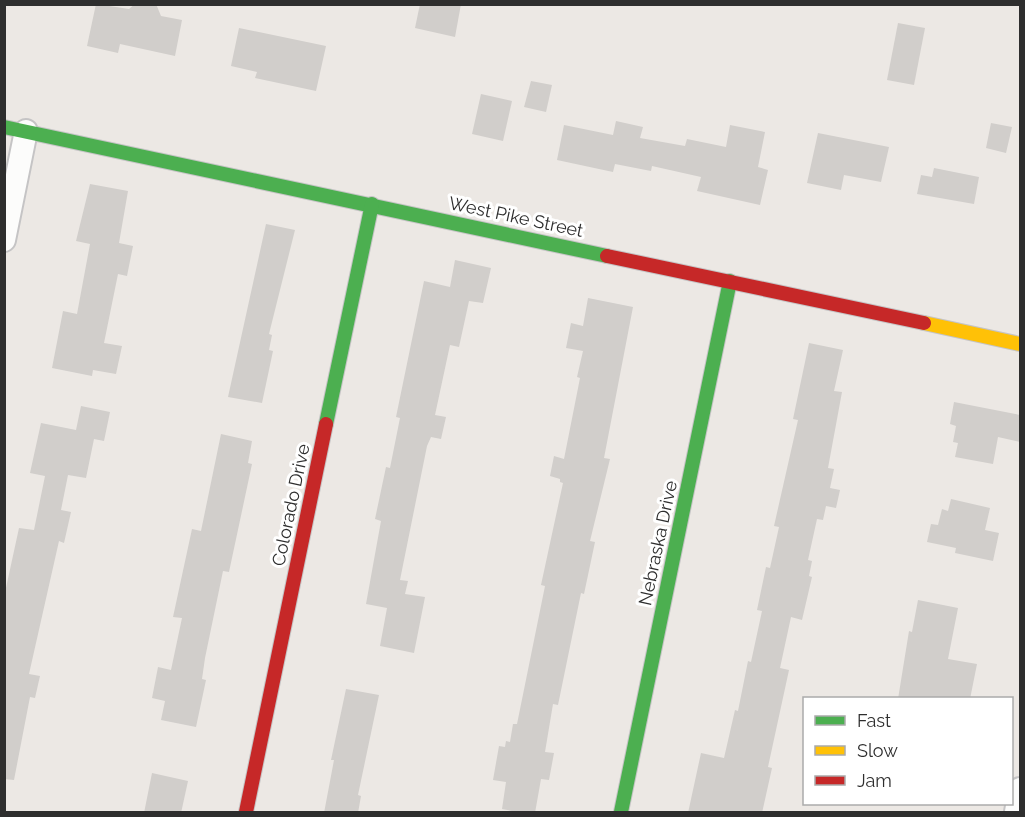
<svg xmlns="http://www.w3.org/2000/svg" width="1025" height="817" font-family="Raleway,sans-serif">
  <rect width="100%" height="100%" fill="#ece8e4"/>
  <!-- building -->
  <g fill="#d1cecb">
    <path d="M 96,4 L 129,9 L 135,4 L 156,4 L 161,16 L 182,20 L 175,56 L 120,44 L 118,53 L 87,46 Z"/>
    <path d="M 420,4 L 461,4 L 455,37 L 415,28 Z"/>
    <path d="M 898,23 L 925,28 L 914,85 L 887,80 Z"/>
    <path d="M 239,28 L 326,46 L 316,91 L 255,78 L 257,72 L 231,66 Z"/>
    <path d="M 531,81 L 552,85 L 546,112 L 524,107 Z"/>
    <path d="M 481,94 L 512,101 L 503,141 L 472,134 Z"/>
    <path d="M 616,121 L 643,127 L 640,138 L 685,146 L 687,139 L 726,147 L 730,125 L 765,132 L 758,167 L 768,170 L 760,205 L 697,191 L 701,177 L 652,166 L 651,171 L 615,164 L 613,172 L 557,160 L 564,125 L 613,135 Z"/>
    <path d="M 991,123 L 1012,127 L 1006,153 L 986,148 Z"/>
    <path d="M 818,133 L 889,147 L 881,182 L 844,175 L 841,190 L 807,183 Z"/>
    <path d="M 934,168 L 979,177 L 974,204 L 917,194 L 921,175 L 932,177 Z"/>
    <path d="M 90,184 L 128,191 L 119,243 L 133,246 L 127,276 L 118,274 L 104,343 L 122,346 L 116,374 L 93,370 L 92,376 L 52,368 L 63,311 L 77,314 L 90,244 L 76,241 Z"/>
    <path d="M 266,224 L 295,230 L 269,334 L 272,335 L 269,350 L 273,351 L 262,403 L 228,397 Z"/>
    <path d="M 455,260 L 491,268 L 483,303 L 469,301 L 459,347 L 450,345 L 435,415 L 446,417 L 441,439 L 431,437 L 427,446 L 400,580 L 408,581 L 405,594 L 425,597 L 414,653 L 380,646 L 387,608 L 366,604 L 381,521 L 375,519 L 386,467 L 390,468 L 400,418 L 396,417 L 424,281 L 450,287 Z"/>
    <path d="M 588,298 L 633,307 L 604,458 L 610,459 L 590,541 L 595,542 L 584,594 L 581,593 L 558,705 L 553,704 L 545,752 L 554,753 L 549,780 L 541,779 L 535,813 L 522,813 L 502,809 L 506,782 L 493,780 L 499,746 L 505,747 L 506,741 L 510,742 L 513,724 L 517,724 L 545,586 L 541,585 L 563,483 L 560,482 L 560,479 L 550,476 L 554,456 L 564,459 L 580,378 L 577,377 L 583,351 L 566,348 L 571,323 L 583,326 Z"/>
    <path d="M 809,343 L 843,350 L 834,391 L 842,392 L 828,468 L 834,469 L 830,488 L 840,490 L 836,508 L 826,506 L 823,520 L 817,519 L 808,560 L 812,561 L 809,576 L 812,577 L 802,620 L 791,617 L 780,668 L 789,670 L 768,767 L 772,768 L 762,813 L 688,813 L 701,753 L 724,758 L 735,710 L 738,711 L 748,661 L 751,662 L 762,611 L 757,610 L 766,567 L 770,568 L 779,527 L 774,526 L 798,420 L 793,419 Z"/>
    <path d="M 954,402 L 1020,415 L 1020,442 L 998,437 L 993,464 L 955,457 L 958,443 L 953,442 L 956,426 L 950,424 Z"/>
    <path d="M 81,406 L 110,412 L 104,441 L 94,439 L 86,478 L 68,475 L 61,510 L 71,512 L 64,543 L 59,541 L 29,674 L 40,676 L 35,698 L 30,697 L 14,780 L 4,779 L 4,597 L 19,528 L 34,530 L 45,476 L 30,473 L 41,423 L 76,430 Z"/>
    <path d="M 221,434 L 252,441 L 248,463 L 252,464 L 229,572 L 223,571 L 205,658 L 202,679 L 206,680 L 196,727 L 161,720 L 165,701 L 152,698 L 158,667 L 171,670 L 182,618 L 173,617 L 192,529 L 201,531 Z"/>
    <path d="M 951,499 L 990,508 L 985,530 L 999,533 L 993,561 L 955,553 L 956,548 L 927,542 L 931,524 L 938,525 L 942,509 L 948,511 Z"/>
    <path d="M 918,600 L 958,608 L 948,659 L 977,664 L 970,699 L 898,699 L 909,631 L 912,632 Z"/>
    <path d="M 346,689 L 379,695 L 358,795 L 361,796 L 358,813 L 324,813 L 334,760 L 331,760 Z"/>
    <path d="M 152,773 L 188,781 L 181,813 L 144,813 Z"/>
  </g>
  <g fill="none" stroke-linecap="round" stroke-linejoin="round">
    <defs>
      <g id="street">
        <path d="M 4,240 L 26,131"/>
        <path d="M 1016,812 L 1020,789"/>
      </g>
      <g id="fast">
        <path d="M 4,127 L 607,256"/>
        <path d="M 326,424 L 372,204"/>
        <path d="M 621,812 L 730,281"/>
      </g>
      <path id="slow" d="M 924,323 L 1020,344"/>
      <g id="jam">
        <path d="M 607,256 L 924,323"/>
        <path d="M 246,812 L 326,424"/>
      </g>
    </defs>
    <!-- street casing -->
    <use href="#street" stroke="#c5c4c5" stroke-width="26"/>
    <!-- fast casing -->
    <use href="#fast" stroke="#c5c4c5" stroke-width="16"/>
    <!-- slow casing -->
    <use href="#slow" stroke="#c5c4c5" stroke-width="16"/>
    <!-- jam casing -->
    <use href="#jam" stroke="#c5c4c5" stroke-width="16"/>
    <!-- street -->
    <use href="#street" stroke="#fcfcfb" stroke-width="22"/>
    <!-- fast -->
    <use href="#fast" stroke="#4caf50" stroke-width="14"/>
    <!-- slow -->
    <use href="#slow" stroke="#ffc107" stroke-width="14"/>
    <!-- jam -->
    <use href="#jam" stroke="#c62828" stroke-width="14"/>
  </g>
  <g text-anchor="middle" stroke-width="6" stroke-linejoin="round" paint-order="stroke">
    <!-- street labels -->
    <g font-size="18" fill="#2e2e2e" stroke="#fff">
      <text transform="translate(516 217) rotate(12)" y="6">West Pike Street</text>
      <text transform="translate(291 505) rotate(-78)" y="6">Colorado Drive</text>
      <text transform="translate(658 543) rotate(-78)" y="6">Nebraska Drive</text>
    </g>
  </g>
  <!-- border -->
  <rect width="1025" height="817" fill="none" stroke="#2e2e2e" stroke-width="12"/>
  <!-- legend -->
  <rect x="803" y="697" width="210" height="108" fill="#ffffff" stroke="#ababab" stroke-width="1.5"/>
  <rect x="815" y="716" width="30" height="9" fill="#4caf50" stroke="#ababab" stroke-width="1.5"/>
  <text x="857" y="727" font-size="18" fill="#2e2e2e">Fast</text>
  <rect x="815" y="746" width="30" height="9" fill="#ffc107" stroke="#ababab" stroke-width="1.5"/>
  <text x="857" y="757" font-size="18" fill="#2e2e2e">Slow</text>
  <rect x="815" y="776" width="30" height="9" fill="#c62828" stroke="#ababab" stroke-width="1.5"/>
  <text x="857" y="787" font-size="18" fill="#2e2e2e">Jam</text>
</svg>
